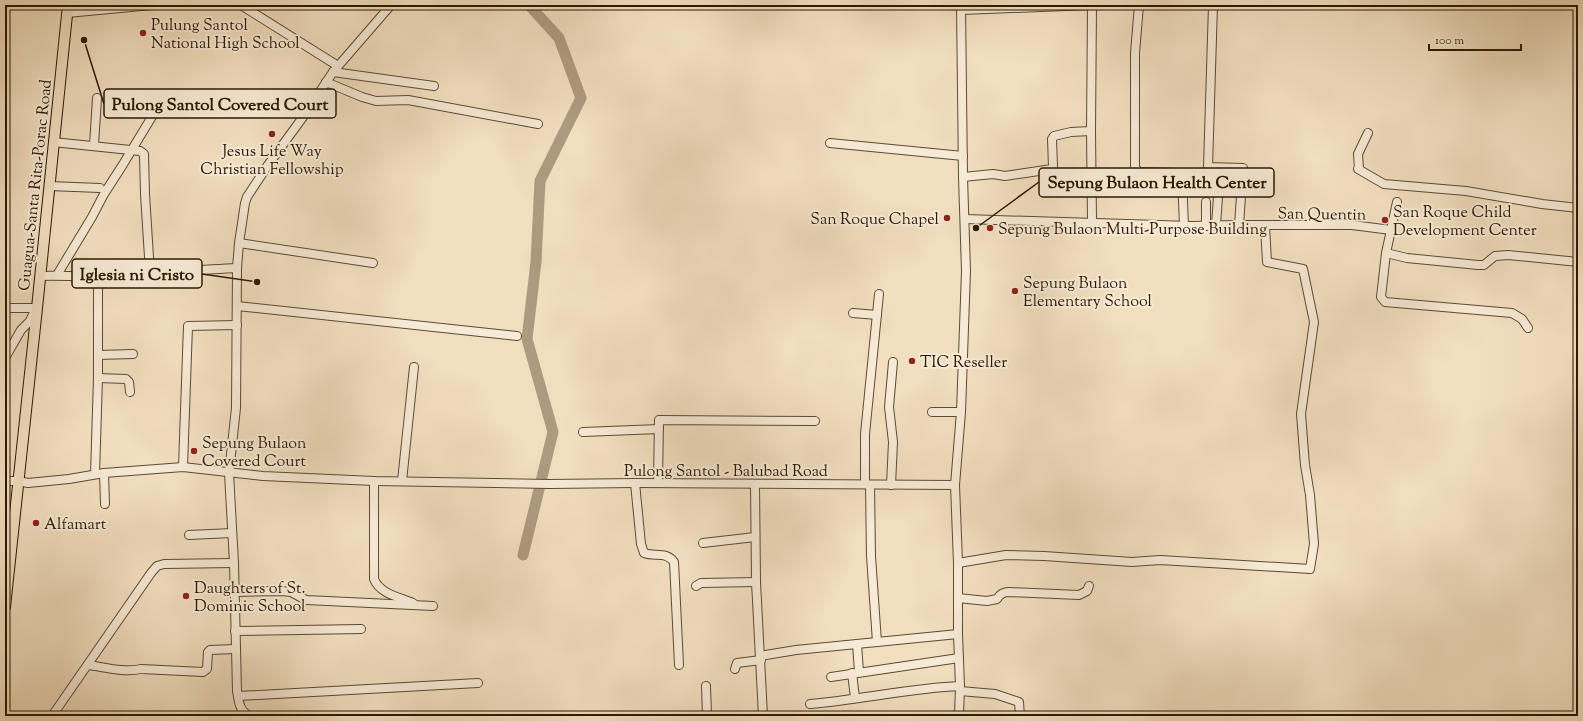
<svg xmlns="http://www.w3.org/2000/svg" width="1583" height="721" font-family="'Sorts Mill Goudy',serif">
  <rect width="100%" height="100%" fill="#f2dfc0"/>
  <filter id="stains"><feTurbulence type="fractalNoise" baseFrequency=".005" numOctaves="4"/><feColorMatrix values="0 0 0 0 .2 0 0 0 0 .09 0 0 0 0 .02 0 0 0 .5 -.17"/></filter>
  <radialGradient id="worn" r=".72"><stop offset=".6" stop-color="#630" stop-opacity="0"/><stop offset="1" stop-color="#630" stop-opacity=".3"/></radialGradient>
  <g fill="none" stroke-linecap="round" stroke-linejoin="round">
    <!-- river -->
    <path stroke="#ae9b7f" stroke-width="11" d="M 523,555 L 553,432 L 527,339 L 536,262 L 540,181 L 581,98 L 559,38 L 529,5"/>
    <defs>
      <g id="minor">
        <path d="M 241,5 L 338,66"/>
        <path d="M 1139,5 L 1135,53 L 1135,168 L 1139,172 L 1175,173 L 1182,176 L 1184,226"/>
        <path d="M 1213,5 L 1208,167 L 1243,168 L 1239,225"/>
        <path d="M 961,10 L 1092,5"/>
        <path d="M 67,13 L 152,5"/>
        <path d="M 333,72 L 434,86"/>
        <path d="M 326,82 L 362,97 L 376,101 L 408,100 L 538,124"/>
        <path d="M 1368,133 L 1358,154 L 1359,169 L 1358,169 L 1384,184 L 1466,191 L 1542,204 L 1578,208"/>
        <path d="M 53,142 L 140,151 L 144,154 L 145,194 L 150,273"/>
        <path d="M 830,143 L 963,156"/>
        <path d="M 94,145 L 97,98"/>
        <path d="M 963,177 L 993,174 L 1005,176 L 1052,169 L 1053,167 L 1052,139 L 1054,136 L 1071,132 L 1091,131"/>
        <path d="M 49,186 L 100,188"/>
        <path d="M 1206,202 L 1206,226"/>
        <path d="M 1397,202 L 1386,253 L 1381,297 L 1385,302 L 1512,313 L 1522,319 L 1528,328"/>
        <path d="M 965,219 L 1191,226 L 1239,225 L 1352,225 L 1391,230"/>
        <path d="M 1092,222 L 1091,131 L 1092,5"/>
        <path d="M 1216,225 L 1218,197"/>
        <path d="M 239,243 L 373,263"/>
        <path d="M 1386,253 L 1407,258 L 1478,265 L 1484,265 L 1495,256 L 1508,255 L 1578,262"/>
        <path d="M 57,275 L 92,217 L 104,194 L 122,166 L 162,100"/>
        <path d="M 40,276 C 59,275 79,277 98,276 C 145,275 191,270 237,268"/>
        <path d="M 237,306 L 517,336"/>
        <path d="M 5,308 L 37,308"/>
        <path d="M 853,313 L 877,315"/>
        <path d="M 98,355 L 133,354"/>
        <path d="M 5,358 L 21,330 L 30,321 L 35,310"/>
        <path d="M 98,378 L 126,379 L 129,382 L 130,392"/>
        <path d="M 932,412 L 961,412"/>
        <path d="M 583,432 L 659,429"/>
        <path d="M 183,467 L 188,326 L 237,325"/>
        <path d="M 104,473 L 105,504"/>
        <path d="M 95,474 L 98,378 L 98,276"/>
        <path d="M 5,481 L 18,481 L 28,483 L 69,479 L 104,473 L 183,467 L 263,476 L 374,481 L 549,484 L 635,483 L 955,485"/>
        <path d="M 374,481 L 374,579 C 380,594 399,597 413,603"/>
        <path d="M 402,481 L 414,367"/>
        <path d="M 635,483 L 641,544 L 644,553 C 655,557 666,551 674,562 L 679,665"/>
        <path d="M 658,483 L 659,420 L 815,421"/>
        <path d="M 755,484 L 756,582 L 763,716"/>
        <path d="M 865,484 L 865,434 L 879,294"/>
        <path d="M 870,485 L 871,556 L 877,642"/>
        <path d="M 891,485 L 893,442 L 889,407 L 893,362"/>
        <path d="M 189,535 L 232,533"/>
        <path d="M 703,543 L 755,537"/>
        <path d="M 958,563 L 1006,555 L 1044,556 L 1132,562 L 1160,560 L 1310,569 L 1314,544 L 1310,495 L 1305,465 L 1301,414 L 1314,322 L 1303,269 L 1267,262 L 1265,226"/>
        <path d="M 696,586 L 701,583 L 756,582"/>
        <path d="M 235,592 L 281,591 L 291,592 L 306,600 L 433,606"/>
        <path d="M 958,598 L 987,601 L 997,599 C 1000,594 1003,592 1009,592 L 1079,595 L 1087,591 L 1089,586"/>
        <path d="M 235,631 L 361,629"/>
        <path d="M 857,644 L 859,672"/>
        <path d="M 760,656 L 796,650 L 958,634"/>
        <path d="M 88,665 C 104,667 124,673 141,669 L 203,672 L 207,669 L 208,652 L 210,650 L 235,649"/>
        <path d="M 735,669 L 737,663 L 761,660"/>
        <path d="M 852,673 L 855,698"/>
        <path d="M 831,677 L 959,658"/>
        <path d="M 706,686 L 707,716"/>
        <path d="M 960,691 L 995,694 L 1019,702 L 1020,716"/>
        <path d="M 238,696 L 478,683"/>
        <path d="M 810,704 C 860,700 910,688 960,686"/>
        <path d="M 52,716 L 151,573 L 157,566 L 164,564 L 234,563"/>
        <path d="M 250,716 C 239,711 239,702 237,691 L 234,563 L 229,473 L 236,408 L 237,268 L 239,243 L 245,203 L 247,197 L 268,165 L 303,117 L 333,72 L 391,5"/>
        <path d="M 959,716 L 960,686 L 958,634 L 958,563 L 955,485 L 961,412 L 966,271 L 963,177 L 961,5"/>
      </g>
      <path id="major" d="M 5,607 L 37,308 L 68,5"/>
    </defs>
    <!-- minor casing -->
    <use href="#minor" stroke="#5d4a31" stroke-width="10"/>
    <!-- major casing -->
    <use href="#major" stroke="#2b1801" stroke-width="12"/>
    <!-- minor -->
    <use href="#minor" stroke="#f7ead6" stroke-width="8"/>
    <!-- major -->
    <use href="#major" stroke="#f2dfc0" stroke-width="10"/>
  </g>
  <!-- markers -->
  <g fill="#8f2418" stroke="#f7ead6" stroke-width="1.5">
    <circle cx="143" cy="33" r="4"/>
    <circle cx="272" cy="134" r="4"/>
    <circle cx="947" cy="218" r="4"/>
    <circle cx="1385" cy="220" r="4"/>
    <circle cx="990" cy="228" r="4"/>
    <circle cx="1015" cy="291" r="4"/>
    <circle cx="912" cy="361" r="4"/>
    <circle cx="194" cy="451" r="4"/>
    <circle cx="36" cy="523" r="4"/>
    <circle cx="186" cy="596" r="4"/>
  </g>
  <g text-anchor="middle" stroke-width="4" stroke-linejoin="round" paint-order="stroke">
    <!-- poi labels -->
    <g font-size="16" fill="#2b1801" stroke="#f7ead6" text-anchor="start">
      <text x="151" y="30">Pulung Santol<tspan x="151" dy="18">National High School</tspan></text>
      <text x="272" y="156" text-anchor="middle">Jesus Life Way<tspan x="272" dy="18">Christian Fellowship</tspan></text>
      <text x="1393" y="217">San Roque Child<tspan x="1393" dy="18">Development Center</tspan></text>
      <text x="939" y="224" text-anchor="end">San Roque Chapel</text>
      <text x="998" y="234">Sepung Bulaon Multi-Purpose Building</text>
      <text x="1023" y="288">Sepung Bulaon<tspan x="1023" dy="18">Elementary School</tspan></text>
      <text x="920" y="367">TIC Reseller</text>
      <text x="202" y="448">Sepung Bulaon<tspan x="202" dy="18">Covered Court</tspan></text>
      <text x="44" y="529">Alfamart</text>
      <text x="194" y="593">Daughters of St.<tspan x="194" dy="18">Dominic School</tspan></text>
    </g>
    <!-- street labels -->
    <g font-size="16" fill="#2b1801" stroke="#f7ead6">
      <text transform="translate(34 185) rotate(-84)" y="6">Guagua-Santa Rita-Porac Road</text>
      <text transform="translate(1322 213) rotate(1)" y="6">San Quentin</text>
      <text x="726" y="476">Pulong Santol - Balubad Road</text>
    </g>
  </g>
  <!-- callouts -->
  <path fill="none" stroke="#2b1801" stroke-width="1.5" d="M84 40L104 104M976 228L1039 182M257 282L202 274"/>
  <g fill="#2b1801" stroke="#f7ead6" stroke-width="1.5">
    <circle cx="84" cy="40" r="4"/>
    <circle cx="976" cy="228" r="4"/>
    <circle cx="257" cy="282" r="4"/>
  </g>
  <g fill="#f7ead6" stroke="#2b1801" stroke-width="1.5">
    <rect x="104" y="89" width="232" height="29" rx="4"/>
    <rect x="1039" y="168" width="235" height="29" rx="4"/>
    <rect x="72" y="259" width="130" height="29" rx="4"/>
  </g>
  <g font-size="17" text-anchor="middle" font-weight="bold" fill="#2b1801">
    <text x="220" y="110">Pulong Santol Covered Court</text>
    <text x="1157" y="188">Sepung Bulaon Health Center</text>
    <text x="137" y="280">Iglesia ni Cristo</text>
  </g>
  <!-- margin -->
  <rect width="1583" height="721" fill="none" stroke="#f2dfc0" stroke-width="20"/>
  <rect x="6" y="6" width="1571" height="709" fill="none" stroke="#2b1801" stroke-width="2"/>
  <rect x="10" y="10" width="1563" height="701" fill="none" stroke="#2b1801"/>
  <!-- scale -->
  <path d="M1429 44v6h92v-6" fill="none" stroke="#2b1801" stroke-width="2"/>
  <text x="1435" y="44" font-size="12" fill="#2b1801" stroke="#f7ead6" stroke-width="3" paint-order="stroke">100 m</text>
  <rect width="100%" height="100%" filter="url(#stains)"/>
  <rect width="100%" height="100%" fill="url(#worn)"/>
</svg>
